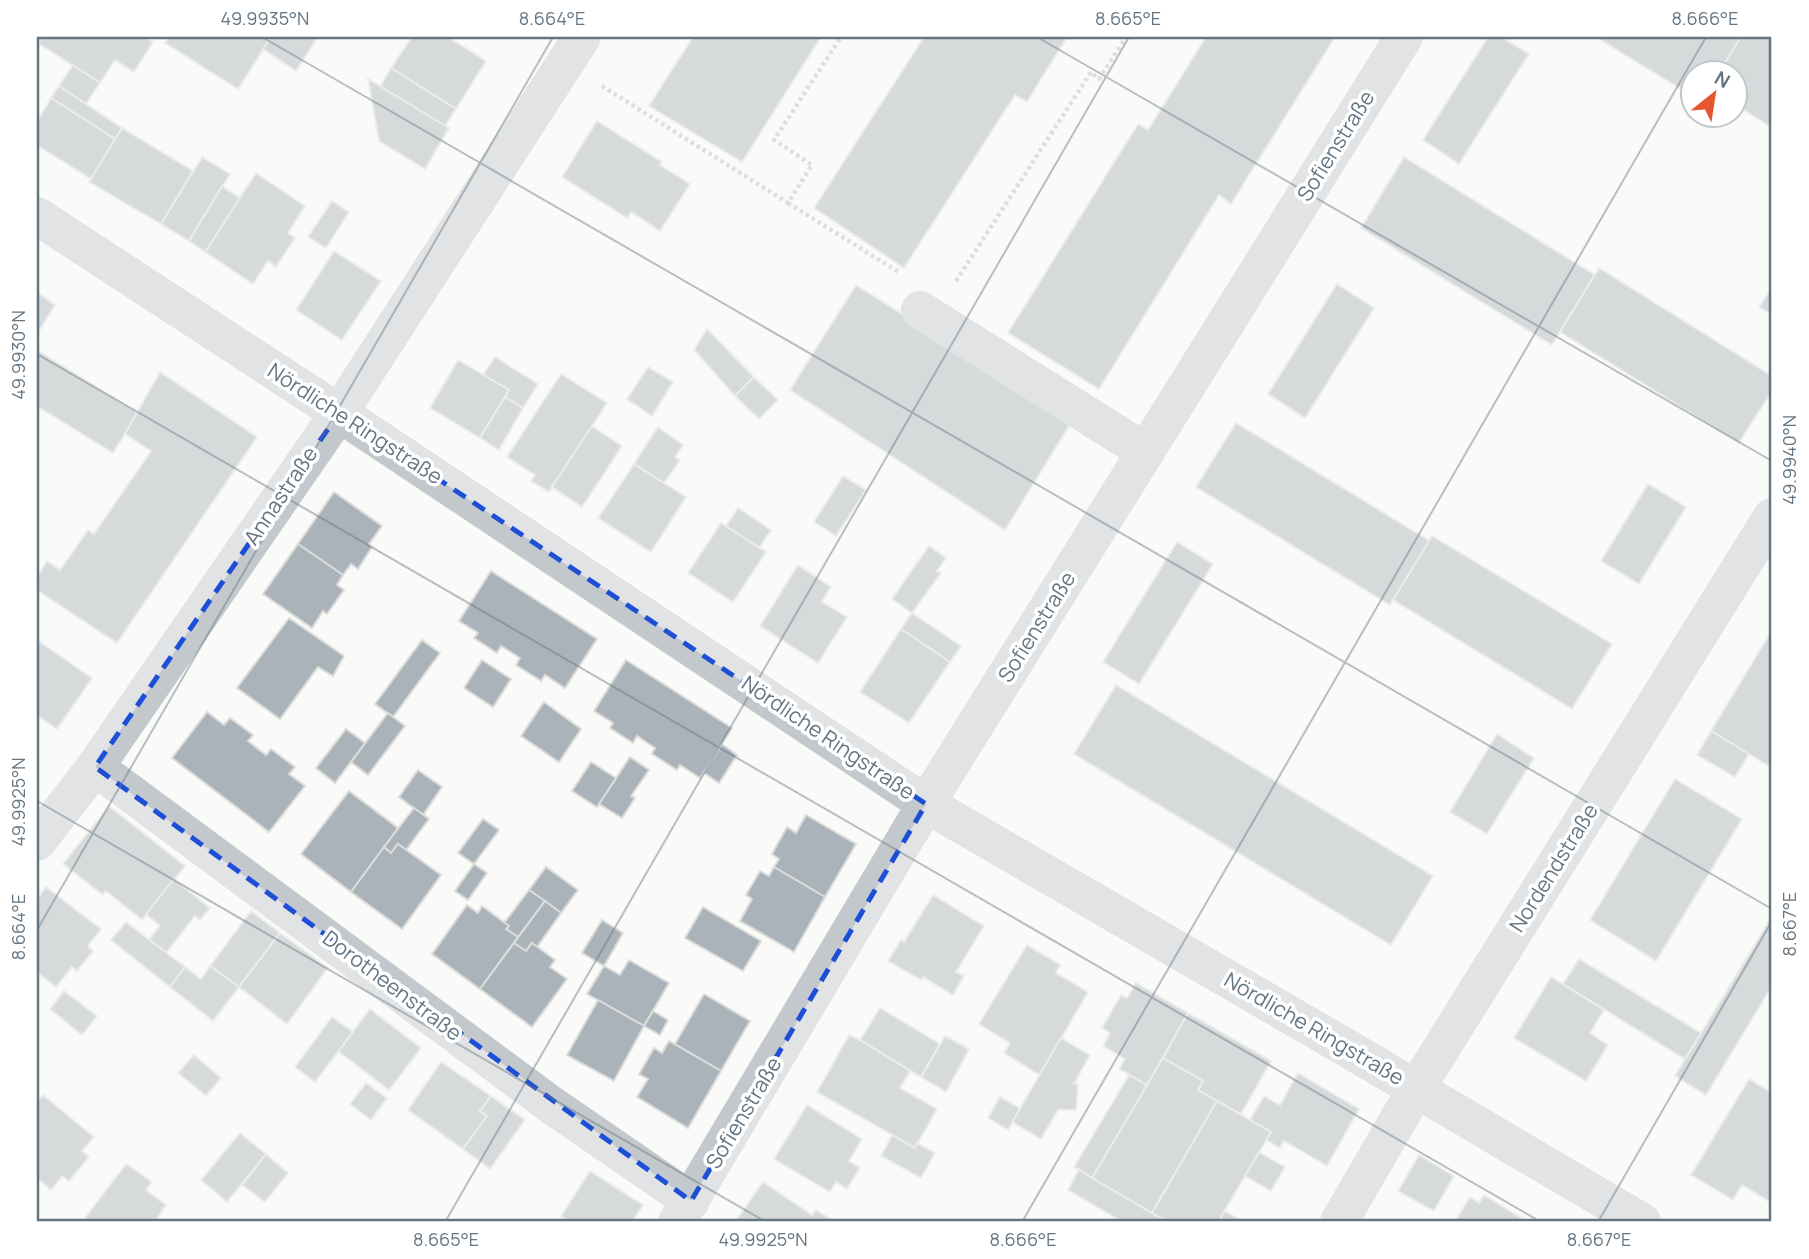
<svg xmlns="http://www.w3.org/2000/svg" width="1809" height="1259" font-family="Manrope,sans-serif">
  <rect width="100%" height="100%" fill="#fafaf8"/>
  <!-- building -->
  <g fill="#aab3b9" stroke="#dcdcda" stroke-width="2">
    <path d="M 42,37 L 144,37 L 153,42 L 134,72 L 115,60 L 100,83 L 38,43 Z"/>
    <path d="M 169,37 L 271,37 L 238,89 L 165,43 Z"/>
    <path d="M 271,37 L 311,37 L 316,40 L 296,71 L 263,49 Z"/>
    <path d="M 412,37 L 448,37 L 486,61 L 456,109 L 391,68 Z"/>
    <path d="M 693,37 L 821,37 L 742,162 L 649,106 Z"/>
    <path d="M 924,37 L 1067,37 L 1027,102 L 1015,95 L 904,268 L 814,208 Z"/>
    <path d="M 1206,37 L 1335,37 L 1231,204 L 1219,195 L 1099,389 L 1008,333 L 1138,124 L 1148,130 Z"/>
    <path d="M 1488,37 L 1501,37 L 1529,54 L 1459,164 L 1423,140 Z"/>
    <path d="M 1596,37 L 1741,37 L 1718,74 L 1694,74 L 1694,97 Z"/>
    <path d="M 1741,37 L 1772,37 L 1772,128 L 1736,105 L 1736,74 L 1718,74 Z"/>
    <path d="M 73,65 L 100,83 L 86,104 L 59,86 Z"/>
    <path d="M 391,68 L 456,109 L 445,126 L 380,87 Z"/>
    <path d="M 368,79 L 449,128 L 425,169 L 379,141 Z"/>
    <path d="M 59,86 L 122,128 L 115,139 L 51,98 Z"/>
    <path d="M 51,98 L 115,139 L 91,179 L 37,145 L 37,122 Z"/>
    <path d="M 597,121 L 662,162 L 660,165 L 690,184 L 660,231 L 631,212 L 627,218 L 562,177 Z"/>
    <path d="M 122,128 L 193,171 L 161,224 L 89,182 Z"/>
    <path d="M 202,157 L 230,174 L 189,241 L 161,224 Z"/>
    <path d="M 1404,157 L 1595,275 L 1552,345 L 1361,228 Z"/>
    <path d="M 256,173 L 305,206 L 288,233 L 295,238 L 276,267 L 268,261 L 253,284 L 205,252 Z"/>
    <path d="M 222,186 L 240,198 L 205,252 L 189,241 Z"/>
    <path d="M 332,201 L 349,212 L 326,248 L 308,237 Z"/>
    <path d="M 334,251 L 381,281 L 342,340 L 296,310 Z"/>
    <path d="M 1599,268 L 1772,376 L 1772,391 L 1739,443 L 1560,332 Z"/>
    <path d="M 1337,284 L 1374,308 L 1305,418 L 1268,394 Z"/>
    <path d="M 856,285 L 1072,421 L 1005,530 L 790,390 Z"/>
    <path d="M 1772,287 L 1772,315 L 1759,307 Z"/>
    <path d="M 37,292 L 55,305 L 37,334 Z"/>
    <path d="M 707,329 L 754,377 L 735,396 L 694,350 Z"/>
    <path d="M 37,350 L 138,413 L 113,453 L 37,406 Z"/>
    <path d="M 495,357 L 538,384 L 523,408 L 505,397 L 509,390 L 483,375 Z"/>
    <path d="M 458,360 L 509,390 L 480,438 L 430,408 Z"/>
    <path d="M 648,367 L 673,382 L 652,416 L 627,399 Z"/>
    <path d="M 160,372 L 257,437 L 117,643 L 37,590 L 37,577 L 47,561 L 60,570 L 88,530 L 94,534 L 151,451 L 125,434 Z"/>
    <path d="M 561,374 L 607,403 L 549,492 L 531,481 L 535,475 L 507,457 Z"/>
    <path d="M 754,377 L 778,400 L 759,419 L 735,396 Z"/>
    <path d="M 505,397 L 523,408 L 499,450 L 480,438 Z"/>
    <path d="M 1236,423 L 1430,541 L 1390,605 L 1196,487 Z"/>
    <path d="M 592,426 L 622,446 L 582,507 L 552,487 Z"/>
    <path d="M 658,427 L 683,445 L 675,457 L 680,460 L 664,483 L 634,464 Z"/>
    <path d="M 634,464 L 686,497 L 651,552 L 598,518 Z"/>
    <path d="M 843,476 L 866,490 L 836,536 L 814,522 Z"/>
    <path d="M 1648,484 L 1686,507 L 1639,584 L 1601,561 Z"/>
    <path d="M 334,492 L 382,526 L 369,544 L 372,547 L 358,569 L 351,564 L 343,575 L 298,544 Z"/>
    <path d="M 738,508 L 771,530 L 759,548 L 726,526 Z"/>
    <path d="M 721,523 L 766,552 L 733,602 L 688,573 Z"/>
    <path d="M 1432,536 L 1612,644 L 1572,709 L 1393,600 Z"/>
    <path d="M 1177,542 L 1213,564 L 1139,684 L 1103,662 Z"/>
    <path d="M 298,544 L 343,575 L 337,585 L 344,590 L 327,614 L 323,611 L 312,628 L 263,594 Z"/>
    <path d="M 929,546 L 946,558 L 937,571 L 941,573 L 912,613 L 892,599 Z"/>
    <path d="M 798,565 L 831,587 L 822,602 L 847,617 L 818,663 L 760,626 Z"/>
    <path d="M 491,571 L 597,639 L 565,688 L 545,675 L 541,681 L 516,665 L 520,658 L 501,646 L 497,653 L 474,638 L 478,633 L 459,621 Z"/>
    <path d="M 912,613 L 961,646 L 950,662 L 901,629 Z"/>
    <path d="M 289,618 L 344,656 L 333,676 L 318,667 L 280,719 L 237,688 Z"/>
    <path d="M 901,629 L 950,662 L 909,723 L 860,692 Z"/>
    <path d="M 1772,630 L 1772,768 L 1711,731 Z"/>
    <path d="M 37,640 L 92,678 L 57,729 L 37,715 Z"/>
    <path d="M 422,640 L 440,653 L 393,717 L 375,704 Z"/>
    <path d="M 482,660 L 511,679 L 493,707 L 464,688 Z"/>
    <path d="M 626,660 L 732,728 L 700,778 L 680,765 L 677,770 L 652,754 L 655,748 L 637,736 L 633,743 L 610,728 L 613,723 L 594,711 Z"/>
    <path d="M 1116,685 L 1433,876 L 1391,945 L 1074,754 Z"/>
    <path d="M 544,702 L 581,729 L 559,762 L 521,736 Z"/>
    <path d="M 207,712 L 224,725 L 230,718 L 253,735 L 248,741 L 266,755 L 271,749 L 295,767 L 289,774 L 305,786 L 269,832 L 172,758 Z"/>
    <path d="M 388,713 L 405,726 L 368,775 L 351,762 Z"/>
    <path d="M 346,729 L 365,743 L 335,783 L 316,768 Z"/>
    <path d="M 1711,731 L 1749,754 L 1735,777 L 1697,755 Z"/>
    <path d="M 1497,734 L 1534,758 L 1487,834 L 1450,812 Z"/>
    <path d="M 722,744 L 737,755 L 719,783 L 704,773 Z"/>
    <path d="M 630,757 L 649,770 L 631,796 L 635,798 L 622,818 L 599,804 Z"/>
    <path d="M 591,762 L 616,778 L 597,807 L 572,791 Z"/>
    <path d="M 418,770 L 442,787 L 423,815 L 399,797 Z"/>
    <path d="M 1675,779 L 1742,819 L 1656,961 L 1590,920 Z"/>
    <path d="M 349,791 L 398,828 L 351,892 L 301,854 Z"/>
    <path d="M 109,806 L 185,866 L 142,920 L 106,891 L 103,895 L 63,864 Z"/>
    <path d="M 414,808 L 429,819 L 406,850 L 398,844 L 391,853 L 384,847 Z"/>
    <path d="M 806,815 L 856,844 L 825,897 L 774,867 L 779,859 L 772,854 L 787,827 L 796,833 Z"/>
    <path d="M 483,819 L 499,830 L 474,864 L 458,853 Z"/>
    <path d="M 398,844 L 441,875 L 402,929 L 351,892 L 384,847 L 391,853 Z"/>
    <path d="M 474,864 L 487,873 L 468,900 L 455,891 Z"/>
    <path d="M 546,867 L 578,890 L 561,913 L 529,890 Z"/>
    <path d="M 774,867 L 825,897 L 794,952 L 740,921 L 752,899 L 746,895 L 760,871 L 769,876 Z"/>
    <path d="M 174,879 L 210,908 L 200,920 L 195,916 L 166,953 L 149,939 L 160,926 L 146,914 Z"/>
    <path d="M 46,887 L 101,929 L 88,946 L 93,951 L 77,971 L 72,967 L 56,987 L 37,972 L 37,899 Z"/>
    <path d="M 529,890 L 545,901 L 518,937 L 506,929 L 509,926 L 504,923 Z"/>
    <path d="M 933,895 L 984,926 L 956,972 L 964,976 L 953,995 L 923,977 L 921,980 L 888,961 L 901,940 L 904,942 Z"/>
    <path d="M 545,901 L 561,913 L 537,947 L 532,943 L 526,951 L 514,943 Z"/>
    <path d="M 467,905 L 478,913 L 482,906 L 509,926 L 506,929 L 518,937 L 480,989 L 432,954 Z"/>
    <path d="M 703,907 L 761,941 L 743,971 L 685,938 Z"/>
    <path d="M 251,911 L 280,933 L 239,987 L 210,966 Z"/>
    <path d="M 1772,916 L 1772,986 L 1706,1095 L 1675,1076 Z"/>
    <path d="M 602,920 L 623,933 L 604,966 L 582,953 Z"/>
    <path d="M 126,922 L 185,967 L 170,987 L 111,940 Z"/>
    <path d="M 280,933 L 328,968 L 287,1024 L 239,987 Z"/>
    <path d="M 514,943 L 526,951 L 532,943 L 555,960 L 550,967 L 567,979 L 532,1027 L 480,989 Z"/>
    <path d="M 1027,945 L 1060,965 L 1056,973 L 1088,992 L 1040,1075 L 1004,1053 L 1010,1043 L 979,1024 Z"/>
    <path d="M 1579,959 L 1701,1033 L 1685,1059 L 1563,984 Z"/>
    <path d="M 629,960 L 669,983 L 644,1026 L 587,994 L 604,966 L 620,975 Z"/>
    <path d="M 210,966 L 239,987 L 213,1021 L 170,987 L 185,967 L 201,979 Z"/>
    <path d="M 1551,977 L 1604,1010 L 1590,1033 L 1608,1045 L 1586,1081 L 1514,1038 Z"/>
    <path d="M 1136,983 L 1188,1013 L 1147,1085 L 1119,1069 L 1125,1059 L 1103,1046 L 1110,1033 L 1102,1028 L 1121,995 L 1127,998 Z"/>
    <path d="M 64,991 L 97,1016 L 82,1035 L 50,1009 Z"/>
    <path d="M 704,994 L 750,1021 L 721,1071 L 675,1044 Z"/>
    <path d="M 598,1000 L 644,1026 L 614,1081 L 567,1055 Z"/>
    <path d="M 880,1008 L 940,1044 L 921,1077 L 860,1040 Z"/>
    <path d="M 370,1009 L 421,1048 L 389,1090 L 338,1051 Z"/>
    <path d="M 653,1011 L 668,1020 L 660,1035 L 644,1026 Z"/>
    <path d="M 1188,1013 L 1271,1061 L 1241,1114 L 1198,1090 L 1203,1081 L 1163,1058 Z"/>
    <path d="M 332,1017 L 353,1032 L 315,1082 L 295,1067 Z"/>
    <path d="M 849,1035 L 860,1040 L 910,1071 L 900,1088 L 937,1109 L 915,1148 L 817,1092 Z"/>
    <path d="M 945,1036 L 969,1049 L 946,1092 L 921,1077 Z"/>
    <path d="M 1061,1038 L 1090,1055 L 1074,1084 L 1078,1084 L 1076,1110 L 1058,1110 L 1041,1139 L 1012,1122 Z"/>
    <path d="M 669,1041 L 721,1071 L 688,1128 L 637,1097 L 648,1079 L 639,1074 L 654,1048 L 662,1053 Z"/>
    <path d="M 194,1055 L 221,1078 L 206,1096 L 178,1073 Z"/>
    <path d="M 1163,1058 L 1203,1081 L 1198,1090 L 1217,1101 L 1152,1213 L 1092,1178 Z"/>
    <path d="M 441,1062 L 491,1096 L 480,1111 L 487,1116 L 463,1149 L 408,1110 Z"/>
    <path d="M 1298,1073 L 1359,1109 L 1327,1166 L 1284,1141 L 1280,1148 L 1266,1140 L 1271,1132 L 1250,1120 L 1264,1096 L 1280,1105 Z"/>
    <path d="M 1129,1075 L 1147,1085 L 1092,1178 L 1074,1167 Z"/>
    <path d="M 1749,1079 L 1772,1093 L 1772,1203 L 1742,1185 L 1733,1200 L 1691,1175 Z"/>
    <path d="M 366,1083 L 387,1098 L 371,1120 L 350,1104 Z"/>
    <path d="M 43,1095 L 94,1137 L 82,1151 L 89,1157 L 69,1181 L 62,1176 L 51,1190 L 37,1178 L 37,1102 Z"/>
    <path d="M 491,1096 L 525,1120 L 490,1169 L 463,1149 L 487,1116 L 480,1111 Z"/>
    <path d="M 1000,1097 L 1020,1108 L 1008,1130 L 988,1118 Z"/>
    <path d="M 1217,1101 L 1271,1132 L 1218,1222 L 1167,1222 L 1152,1213 Z"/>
    <path d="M 807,1105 L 862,1139 L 849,1161 L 860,1168 L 847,1189 L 836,1182 L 830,1192 L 774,1159 Z"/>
    <path d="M 240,1133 L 266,1154 L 227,1202 L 201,1180 Z"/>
    <path d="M 892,1135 L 915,1148 L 917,1143 L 935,1153 L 921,1178 L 881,1156 Z"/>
    <path d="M 1259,1152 L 1285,1167 L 1271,1191 L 1245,1176 Z"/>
    <path d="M 266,1154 L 288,1173 L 265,1202 L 242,1185 Z"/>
    <path d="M 1419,1155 L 1454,1176 L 1434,1211 L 1398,1191 Z"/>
    <path d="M 126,1164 L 152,1182 L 146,1190 L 166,1205 L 154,1222 L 82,1222 Z"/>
    <path d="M 1079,1169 L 1092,1178 L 1167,1222 L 1123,1222 L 1068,1190 Z"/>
    <path d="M 590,1171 L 643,1205 L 632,1222 L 569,1222 L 561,1216 Z"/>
    <path d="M 763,1182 L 812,1215 L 816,1210 L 835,1222 L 735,1222 Z"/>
    <path d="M 1484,1195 L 1528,1222 L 1460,1222 L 1456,1220 L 1470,1197 L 1479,1203 Z"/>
    <path d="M 1225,1211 L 1243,1222 L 1218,1222 Z"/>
  </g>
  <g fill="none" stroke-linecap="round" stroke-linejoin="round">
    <!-- path -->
    <g stroke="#bbbfc2" stroke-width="4.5" stroke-dasharray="3.5 3.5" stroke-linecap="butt">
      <path d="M 602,86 L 788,203 L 812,165 L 774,140 L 841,37"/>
      <path d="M 788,203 L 900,273"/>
      <path d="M 956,281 L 1091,72 L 1099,79 L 1126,37"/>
    </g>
    <!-- minor -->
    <g stroke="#c3c8cc" stroke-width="38">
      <path d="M 37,216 L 339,413 L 926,804 L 1352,1051 L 1642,1222"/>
      <path d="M 920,310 L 1146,452"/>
      <path d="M 95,767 L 550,1104 L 691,1201"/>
      <path d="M 37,842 L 95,767 L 339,413 L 582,37"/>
      <path d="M 677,1222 L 926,804 L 1404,37"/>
      <path d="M 1339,1222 L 1416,1089 L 1772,517"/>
    </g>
  </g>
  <!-- marked area -->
  <path d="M0 0H1809V1259H0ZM 339,413 L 926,804 L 691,1201 L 95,767 Z" fill="#fafaf8" fill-opacity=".55" fill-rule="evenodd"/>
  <path fill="none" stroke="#1d4ed8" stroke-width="5" stroke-dasharray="14 9" stroke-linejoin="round" d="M 339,413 L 926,804 L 691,1201 L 95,767 Z"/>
  <!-- ticks -->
  <path fill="none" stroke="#657683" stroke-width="2" stroke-opacity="0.45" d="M 262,37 L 1772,909M 1037,37 L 1772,461M 37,354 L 1541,1222M 37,801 L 766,1222M 37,930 L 553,37M 445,1222 L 1129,37M 1022,1222 L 1706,37M 1598,1222 L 1772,921"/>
  <g text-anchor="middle" stroke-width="7" stroke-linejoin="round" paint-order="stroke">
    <!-- street labels -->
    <g font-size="21" fill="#657683" stroke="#fff">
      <text transform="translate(1336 146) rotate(-58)" y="7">Sofienstraße</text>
      <text transform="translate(355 424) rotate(33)" y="7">Nördliche Ringstraße</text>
      <text transform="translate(281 496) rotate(-56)" y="7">Annastraße</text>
      <text transform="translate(1037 627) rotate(-58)" y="7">Sofienstraße</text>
      <text transform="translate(828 738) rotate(34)" y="7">Nördliche Ringstraße</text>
      <text transform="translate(1554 868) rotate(-58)" y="7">Nordendstraße</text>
      <text transform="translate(392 986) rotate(37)" y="7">Dorotheenstraße</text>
      <text transform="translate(1314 1029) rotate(30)" y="7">Nördliche Ringstraße</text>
      <text transform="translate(744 1113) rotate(-59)" y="7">Sofienstraße</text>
    </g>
  </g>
  <!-- border -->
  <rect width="1809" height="1259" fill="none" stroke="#ffffff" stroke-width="77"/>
  <!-- north arrow -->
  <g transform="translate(1714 94) rotate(30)"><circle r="33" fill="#ffffff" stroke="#c1c8cd" stroke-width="2"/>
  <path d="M0-5L12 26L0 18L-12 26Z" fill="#e4572e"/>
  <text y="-10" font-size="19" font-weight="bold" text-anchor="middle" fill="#657683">N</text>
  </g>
  <rect x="38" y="38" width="1732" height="1182" fill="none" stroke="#657683" stroke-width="2.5"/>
  <g font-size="18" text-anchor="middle" fill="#657683">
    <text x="265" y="25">49.9935°N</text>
    <text x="552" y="25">8.664°E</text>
    <text x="1128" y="25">8.665°E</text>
    <text x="1705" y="25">8.666°E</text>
    <text transform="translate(19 355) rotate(-90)" y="6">49.9930°N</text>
    <text transform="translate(1790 460) rotate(-90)" y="6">49.9940°N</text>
    <text transform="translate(19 802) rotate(-90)" y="6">49.9925°N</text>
    <text transform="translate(1790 924) rotate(-90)" y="6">8.667°E</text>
    <text transform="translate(19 927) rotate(-90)" y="6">8.664°E</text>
    <text x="446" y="1246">8.665°E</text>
    <text x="763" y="1246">49.9925°N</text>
    <text x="1023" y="1246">8.666°E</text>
    <text x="1599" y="1246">8.667°E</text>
  </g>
</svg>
